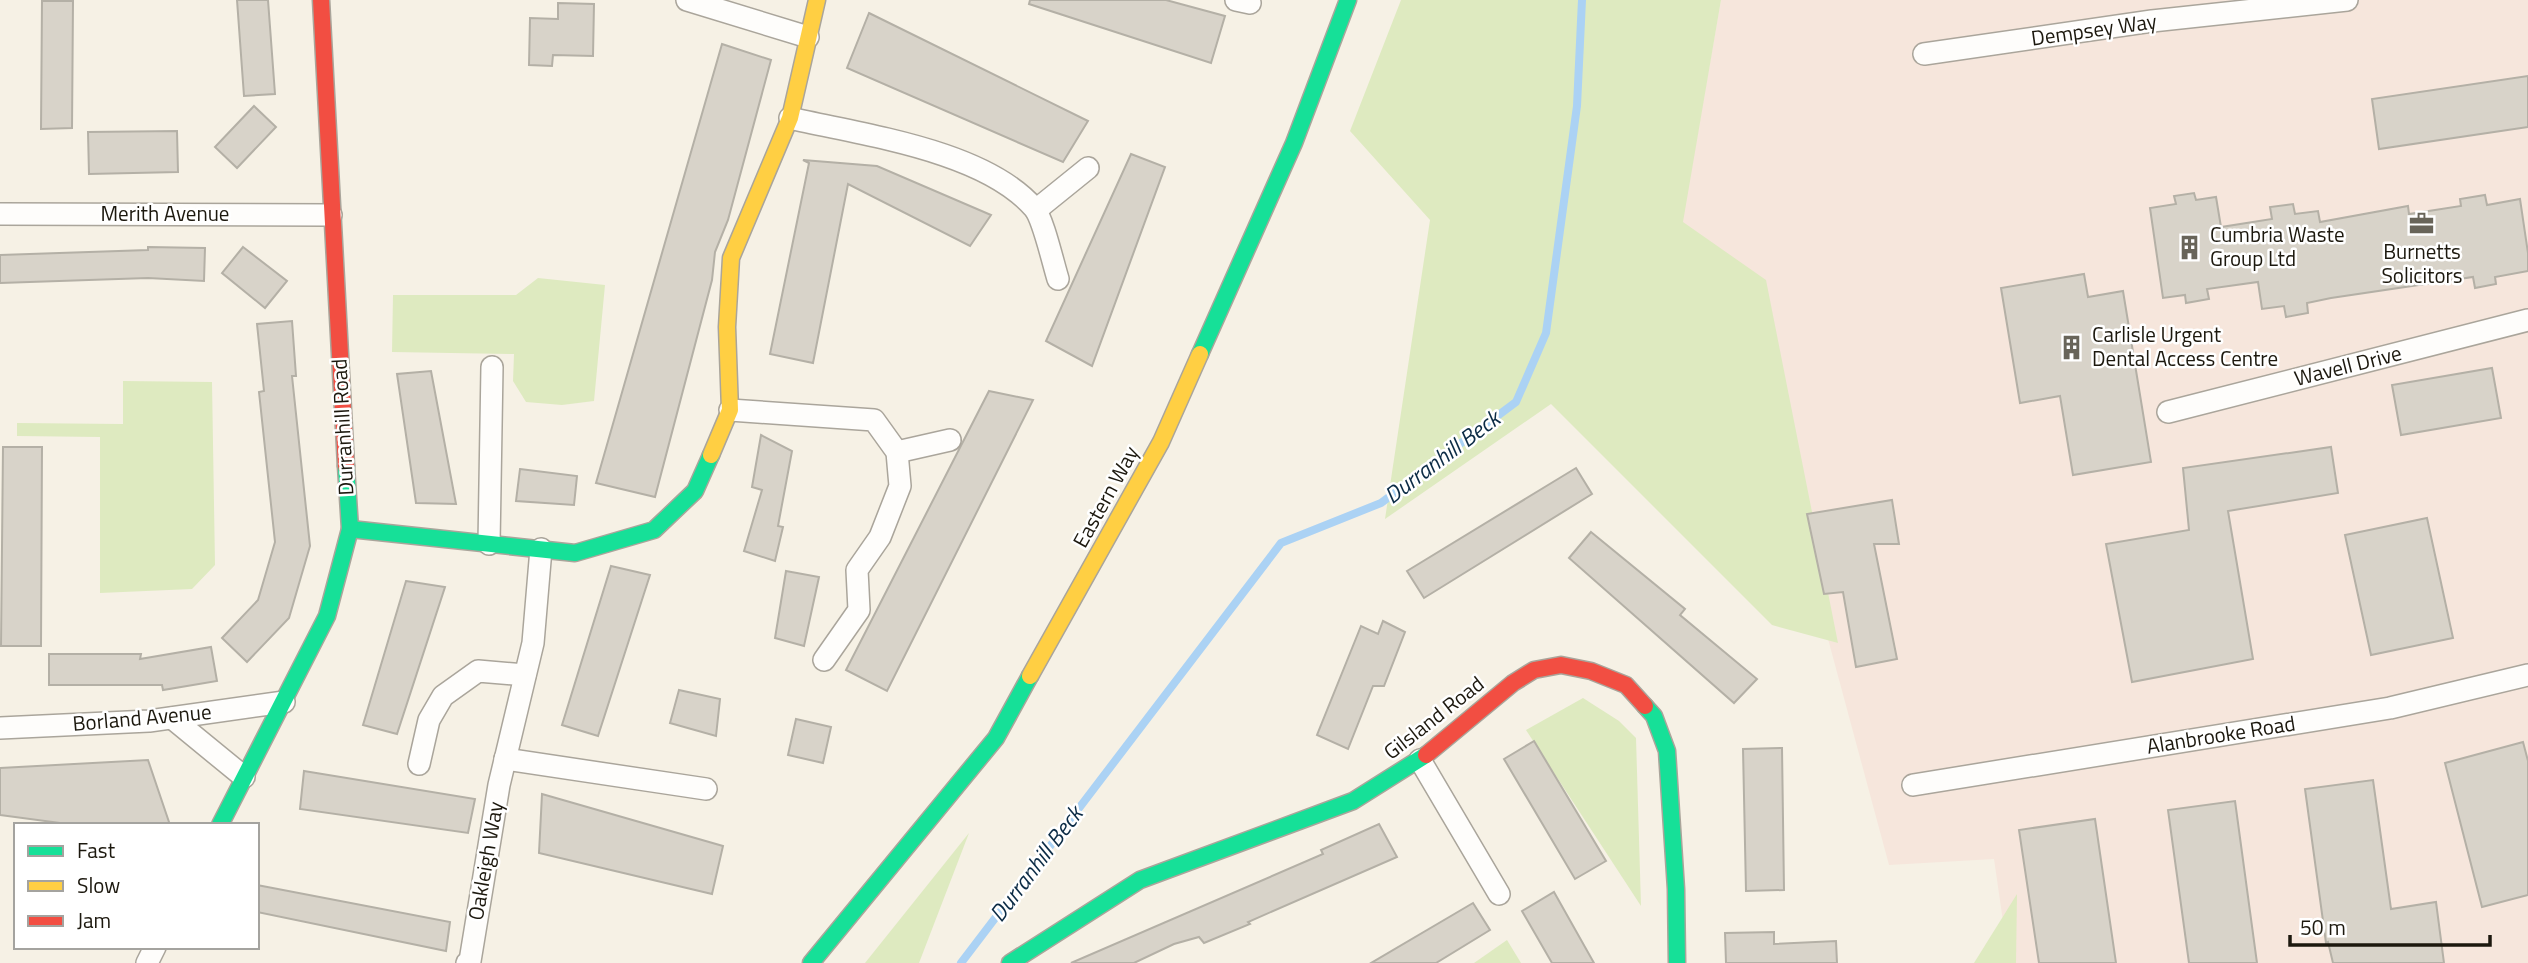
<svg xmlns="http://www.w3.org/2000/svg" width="2528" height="963" font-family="'Titillium Web',sans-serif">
  <rect width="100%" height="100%" fill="#f6f1e5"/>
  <!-- commercial -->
  <path fill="#f6e6dc" d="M 1721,0 L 2528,0 L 2528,963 L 2009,963 L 1994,859 L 1889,865 L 1800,535 L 1682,222 Z"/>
  <!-- green -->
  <g fill="#deeac0">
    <path d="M 1401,0 L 1721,0 L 1683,222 L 1766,280 L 1838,643 L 1772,625 L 1551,404 L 1385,519 L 1430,220 L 1350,131 Z"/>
    <path d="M 538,278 L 605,285 L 594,401 L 562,405 L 526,402 L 513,381 L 514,354 L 392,352 L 393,295 L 516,295 Z"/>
    <path d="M 123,381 L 212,382 L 215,565 L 192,589 L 100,593 L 100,437 L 17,436 L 17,423 L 123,424 Z"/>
    <path d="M 1583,698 L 1619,721 L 1636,738 L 1641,906 L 1526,730 Z"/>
    <path d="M 969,833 L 919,963 L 865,963 Z"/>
    <path d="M 2017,894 L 2016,963 L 1974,963 Z"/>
    <path d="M 1507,940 L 1521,963 L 1474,963 Z"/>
  </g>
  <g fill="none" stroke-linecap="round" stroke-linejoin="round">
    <!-- stream -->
    <path stroke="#abd2f4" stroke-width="8" d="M 961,963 L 1281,543 L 1381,503 L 1516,402 L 1546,333 L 1577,106 L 1582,0"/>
  </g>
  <!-- building -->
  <g fill="#d8d3c9" stroke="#b4b0a6" stroke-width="2">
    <path d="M 237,0 L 268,0 L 275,94 L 244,96 Z"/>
    <path d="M 1030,0 L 1166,0 L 1225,16 L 1211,63 L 1029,4 Z"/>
    <path d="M 42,1 L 73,1 L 72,128 L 41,129 Z"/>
    <path d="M 558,3 L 594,4 L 593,56 L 553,55 L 552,66 L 529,65 L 530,18 L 558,19 Z"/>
    <path d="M 869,13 L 1088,121 L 1063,162 L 847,68 Z"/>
    <path d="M 722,44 L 771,60 L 728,220 L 715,252 L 712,280 L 655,497 L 596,483 Z"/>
    <path d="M 2528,76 L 2528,127 L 2379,149 L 2372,99 Z"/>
    <path d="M 254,106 L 276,127 L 237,168 L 215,147 Z"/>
    <path d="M 177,131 L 178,172 L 89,174 L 88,132 Z"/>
    <path d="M 1131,154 L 1165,167 L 1092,366 L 1046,341 Z"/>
    <path d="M 803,160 L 877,166 L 991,215 L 970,246 L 848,184 L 813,363 L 770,354 L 809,163 Z"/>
    <path d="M 2194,193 L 2196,200 L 2216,197 L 2221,227 L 2272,219 L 2270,207 L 2293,204 L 2295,214 L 2318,211 L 2320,222 L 2408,206 L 2409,214 L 2461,206 L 2460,199 L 2485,195 L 2487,205 L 2520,199 L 2528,253 L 2528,271 L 2495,277 L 2496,284 L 2475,288 L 2473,277 L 2331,298 L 2307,303 L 2308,313 L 2286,317 L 2284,306 L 2262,309 L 2258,282 L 2207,289 L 2209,299 L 2186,303 L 2185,295 L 2163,298 L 2150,208 L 2176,204 L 2174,196 Z"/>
    <path d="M 148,247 L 205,248 L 204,281 L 148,278 L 0,283 L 0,255 L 148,250 Z"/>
    <path d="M 243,247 L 287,281 L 265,308 L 222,273 Z"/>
    <path d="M 2084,274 L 2088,297 L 2123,291 L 2151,462 L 2073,475 L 2060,396 L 2020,403 L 2001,288 Z"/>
    <path d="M 292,321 L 296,376 L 292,376 L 310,546 L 289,618 L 247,662 L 222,638 L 258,600 L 275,542 L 259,392 L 264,391 L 257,324 Z"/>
    <path d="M 2492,368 L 2501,418 L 2401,435 L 2392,385 Z"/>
    <path d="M 431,371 L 456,504 L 416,503 L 397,374 Z"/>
    <path d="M 989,391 L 1033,400 L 887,691 L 846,670 Z"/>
    <path d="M 761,435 L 792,451 L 778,526 L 783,527 L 775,561 L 744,551 L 762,490 L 752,487 Z"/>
    <path d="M 3,447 L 42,447 L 41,646 L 1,646 Z"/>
    <path d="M 2331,447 L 2338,493 L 2228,511 L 2253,659 L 2132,682 L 2106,544 L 2189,530 L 2183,468 Z"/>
    <path d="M 1576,468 L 1592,494 L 1424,598 L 1407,571 Z"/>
    <path d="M 520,469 L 577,476 L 574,505 L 516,501 Z"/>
    <path d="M 1892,500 L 1899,544 L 1874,544 L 1897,659 L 1856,667 L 1843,592 L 1824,594 L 1807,514 Z"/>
    <path d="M 2427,518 L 2453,638 L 2371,655 L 2345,535 Z"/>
    <path d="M 1591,532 L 1685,609 L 1680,615 L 1757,679 L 1734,703 L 1569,558 Z"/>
    <path d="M 611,566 L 650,575 L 598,736 L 562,725 Z"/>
    <path d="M 786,571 L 819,577 L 804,646 L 775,638 Z"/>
    <path d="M 406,581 L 445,587 L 397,734 L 363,725 Z"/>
    <path d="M 1383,621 L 1405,632 L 1384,686 L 1373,686 L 1348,749 L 1317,735 L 1361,626 L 1378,634 Z"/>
    <path d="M 211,647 L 217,681 L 163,690 L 162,685 L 49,685 L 49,654 L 141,654 L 140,659 Z"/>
    <path d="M 679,690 L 720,699 L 716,736 L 670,723 Z"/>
    <path d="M 796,719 L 831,727 L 823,763 L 788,755 Z"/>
    <path d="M 1534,741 L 1606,861 L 1575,879 L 1504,759 Z"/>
    <path d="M 2523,742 L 2528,761 L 2528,895 L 2482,907 L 2445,763 Z"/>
    <path d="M 1782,748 L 1784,890 L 1746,891 L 1743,749 Z"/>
    <path d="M 148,760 L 170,825 L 75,825 L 0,815 L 0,768 Z"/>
    <path d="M 304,771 L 475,799 L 468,833 L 300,809 Z"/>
    <path d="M 2373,780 L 2391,909 L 2436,902 L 2444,963 L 2333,963 L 2328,942 L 2326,943 L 2305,789 Z"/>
    <path d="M 542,794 L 723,846 L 712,894 L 539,853 Z"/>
    <path d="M 2235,801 L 2257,963 L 2189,963 L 2168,810 Z"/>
    <path d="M 2095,819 L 2116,963 L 2039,963 L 2019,830 Z"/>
    <path d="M 1379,824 L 1397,857 L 1248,922 L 1250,924 L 1204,943 L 1199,937 L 1174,944 L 1134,963 L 1071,963 L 1323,854 L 1321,850 Z"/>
    <path d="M 257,885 L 450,922 L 446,951 L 257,912 Z"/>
    <path d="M 1554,892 L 1594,963 L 1552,963 L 1522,911 Z"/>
    <path d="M 1473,903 L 1490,930 L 1436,963 L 1371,963 Z"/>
    <path d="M 1774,932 L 1774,944 L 1836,941 L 1837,963 L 1726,963 L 1725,933 Z"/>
  </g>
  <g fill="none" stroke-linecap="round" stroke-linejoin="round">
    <defs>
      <g id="street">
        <path d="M 687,0 L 808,37"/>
        <path d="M 1236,0 L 1250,3"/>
        <path d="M 1924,54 L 2152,21 L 2347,0"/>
        <path d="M 790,118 C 862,135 984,150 1034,208 C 1043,218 1053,263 1058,279"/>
        <path d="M 1036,210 L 1088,168"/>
        <path d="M 0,214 L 331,215"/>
        <path d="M 730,410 L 874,420 L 897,452 L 900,486 L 880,537 L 857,570 L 859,610 L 824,660"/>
        <path d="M 2168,412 L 2528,320"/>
        <path d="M 897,452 L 950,440"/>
        <path d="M 489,544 L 492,367"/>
        <path d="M 172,718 L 244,777"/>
        <path d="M 0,728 L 149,721 L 284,702"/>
        <path d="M 505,759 L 706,789"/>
        <path d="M 1420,760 L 1499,894"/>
        <path d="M 419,764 L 429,720 L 443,696 L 478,671 L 525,675"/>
        <path d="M 1913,785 L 2390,708 L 2528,675"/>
        <path d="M 147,963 L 155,947"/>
        <path d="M 467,963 L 470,961 L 499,785 L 533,643 L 541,549"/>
      </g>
      <g id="fast">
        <path d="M 1200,354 L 1294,143 L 1348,0"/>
        <path d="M 350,529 L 575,553 L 654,530 L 695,491 L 711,455"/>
        <path d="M 1645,706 L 1654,716 L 1667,751 L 1676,889 L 1677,963"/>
        <path d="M 220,825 L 327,616 L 350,529 L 346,466"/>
        <path d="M 811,963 L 996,738 L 1030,676"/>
        <path d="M 1010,963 L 1140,880 L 1353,801 L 1426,755"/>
      </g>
      <g id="slow">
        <path d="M 711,455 L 730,410 L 727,327 L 731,258 L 790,118 L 817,0"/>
        <path d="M 1030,676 L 1161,442 L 1200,354"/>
      </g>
      <g id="jam">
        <path d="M 321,0 L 346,466"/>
        <path d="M 1426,755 L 1513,683 L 1534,670 L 1561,665 L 1591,671 L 1626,685 L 1645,706"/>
      </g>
    </defs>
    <!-- street casing -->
    <use href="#street" stroke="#aaa59b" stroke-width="24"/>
    <!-- fast casing -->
    <use href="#fast" stroke="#aaa59b" stroke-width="19"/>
    <!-- slow casing -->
    <use href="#slow" stroke="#aaa59b" stroke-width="19"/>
    <!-- jam casing -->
    <use href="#jam" stroke="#aaa59b" stroke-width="19"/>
    <!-- street -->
    <use href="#street" stroke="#fefdfb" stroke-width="21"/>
    <!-- fast -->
    <use href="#fast" stroke="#16e098" stroke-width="16"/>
    <!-- slow -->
    <use href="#slow" stroke="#ffcf43" stroke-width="16"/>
    <!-- jam -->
    <use href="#jam" stroke="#f24e42" stroke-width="16"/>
  </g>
  <!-- icons -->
  <defs>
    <symbol id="office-bare" viewBox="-9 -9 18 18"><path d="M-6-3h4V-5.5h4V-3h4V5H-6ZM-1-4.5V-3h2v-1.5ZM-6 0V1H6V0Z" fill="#686459" stroke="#fff" stroke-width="2.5" paint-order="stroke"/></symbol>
    <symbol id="building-bare" viewBox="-9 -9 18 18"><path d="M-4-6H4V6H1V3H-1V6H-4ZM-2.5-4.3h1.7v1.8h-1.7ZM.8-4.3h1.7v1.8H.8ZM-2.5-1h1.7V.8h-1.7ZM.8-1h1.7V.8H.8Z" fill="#686459" stroke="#fff" stroke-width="2.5" paint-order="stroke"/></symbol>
  </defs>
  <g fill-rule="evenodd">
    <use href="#office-bare" x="2404" y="206" width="35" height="35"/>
    <use href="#building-bare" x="2172" y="230" width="35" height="35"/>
    <use href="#building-bare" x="2054" y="330" width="35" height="35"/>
  </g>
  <g text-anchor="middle" stroke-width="5" stroke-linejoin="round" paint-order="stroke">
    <!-- street labels -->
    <g font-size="21" fill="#1c180e" stroke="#fff">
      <text transform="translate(2094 30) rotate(-8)" y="7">Dempsey Way</text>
      <text x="165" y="221">Merith Avenue</text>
      <text transform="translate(2348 366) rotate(-14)" y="7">Wavell Drive</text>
      <text transform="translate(343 427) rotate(-93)" y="7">Durranhill Road</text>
      <text transform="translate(1106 497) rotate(-61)" y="7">Eastern Way</text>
      <text transform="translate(142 718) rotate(-5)" y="7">Borland Avenue</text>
      <text transform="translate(1434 718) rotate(-38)" y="7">Gilsland Road</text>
      <text transform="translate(2221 735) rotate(-9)" y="7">Alanbrooke Road</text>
      <text transform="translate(486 861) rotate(-80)" y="7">Oakleigh Way</text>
    </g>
    <!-- poi labels -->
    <g font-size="21" fill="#1c180e" stroke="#fff" text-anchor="start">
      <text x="2210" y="242">Cumbria Waste<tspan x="2210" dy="24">Group Ltd</tspan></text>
      <text x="2422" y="259" text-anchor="middle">Burnetts<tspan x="2422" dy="24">Solicitors</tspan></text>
      <text x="2092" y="342">Carlisle Urgent<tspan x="2092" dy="24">Dental Access Centre</tspan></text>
    </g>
    <!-- water labels -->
    <g font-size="23" font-style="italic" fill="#0b2b45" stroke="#fff">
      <text transform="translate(1442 457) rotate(-37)" y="8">Durranhill Beck</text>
      <text transform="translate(1036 864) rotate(-53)" y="8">Durranhill Beck</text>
    </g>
  </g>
  <!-- legend -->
  <rect x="14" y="823" width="245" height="126" fill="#ffffff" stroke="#a4a39f" stroke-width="2"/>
  <rect x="28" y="846" width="35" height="10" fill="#16e098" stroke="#a4a39f" stroke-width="2"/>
  <text x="77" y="858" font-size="21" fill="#1c180e">Fast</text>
  <rect x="28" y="881" width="35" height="10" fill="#ffcf43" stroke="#a4a39f" stroke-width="2"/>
  <text x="77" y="893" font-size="21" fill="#1c180e">Slow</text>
  <rect x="28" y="916" width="35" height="10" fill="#f24e42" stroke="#a4a39f" stroke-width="2"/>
  <text x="77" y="928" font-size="21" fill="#1c180e">Jam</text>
  <!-- scale -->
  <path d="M2290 935v10h200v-10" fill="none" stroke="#1c180e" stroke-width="3.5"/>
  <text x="2300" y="935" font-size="21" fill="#1c180e" stroke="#ffffff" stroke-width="5" paint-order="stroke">50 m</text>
</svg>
